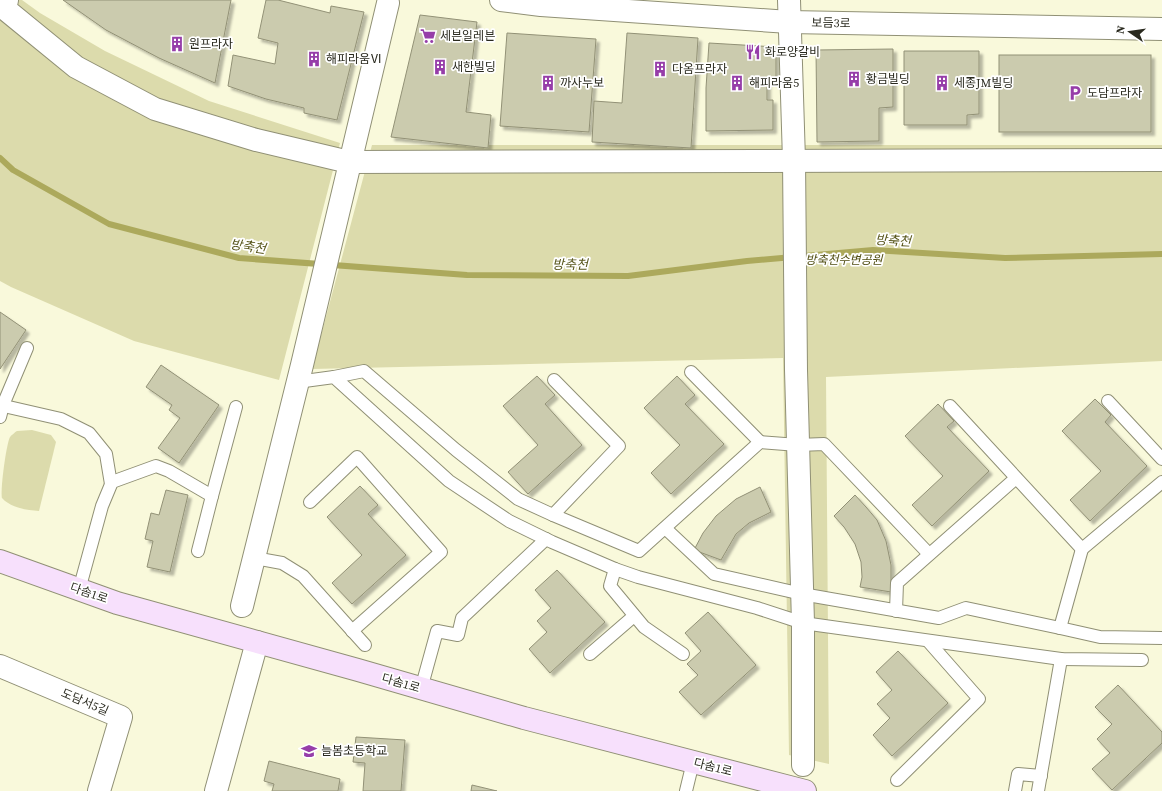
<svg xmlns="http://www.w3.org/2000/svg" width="1162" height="791" font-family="'Source Serif 4','Noto Sans KR',serif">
  <defs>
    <filter id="shadow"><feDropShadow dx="3.5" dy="3.5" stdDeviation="1" flood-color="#0004"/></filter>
  </defs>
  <rect width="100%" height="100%" fill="#f9f9db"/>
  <!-- green -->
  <g fill="#dcdbac">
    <path d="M 0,0 L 22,0 L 40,13 L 105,51 L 209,101 L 340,143 L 279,380 L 134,341 L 11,287 L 0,281 Z"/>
    <path d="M 372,145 L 1162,145 L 1162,361 L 826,377 L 829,764 L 789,755 L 783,358 L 312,369 Z"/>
    <path d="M 32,430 L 51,435 L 56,442 L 39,511 C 26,510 11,508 2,498 C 0,491 6,445 10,437 C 12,435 15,432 17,431 Z"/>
  </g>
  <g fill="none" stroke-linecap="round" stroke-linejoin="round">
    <!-- stream -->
    <path stroke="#aca95c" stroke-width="6" d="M 0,158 L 13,170 L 109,224 L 239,258 L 467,275 L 628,276 L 747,261 L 873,250 L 1005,258 L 1162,254"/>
  </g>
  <!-- building -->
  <g fill="#cbcbae" stroke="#929176" filter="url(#shadow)">
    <path d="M 63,0 L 231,0 L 215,83 L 159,58 L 106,30 Z"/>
    <path d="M 266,0 L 278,0 L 330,13 L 331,6 L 364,12 L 337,120 L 304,113 L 304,108 L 266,99 L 228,86 L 233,55 L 275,64 L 278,43 L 258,38 Z"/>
    <path d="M 420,15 L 477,22 L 466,112 L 491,115 L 488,148 L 391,137 Z"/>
    <path d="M 507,33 L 596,39 L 589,132 L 500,126 Z"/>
    <path d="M 627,33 L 698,38 L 691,148 L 592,142 L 594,101 L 622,103 Z"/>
    <path d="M 709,43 L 776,47 L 776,79 L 767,79 L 767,100 L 773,100 L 773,130 L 706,131 L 706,88 Z"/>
    <path d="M 893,49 L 893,107 L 879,108 L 879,141 L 817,142 L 816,50 Z"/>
    <path d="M 904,51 L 979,51 L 979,114 L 967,115 L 967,125 L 904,125 Z"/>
    <rect x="999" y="55" width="152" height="77"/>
    <path d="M 0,312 L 26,330 L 0,369 Z"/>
    <path d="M 161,365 L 219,405 L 179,463 L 158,448 L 180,418 L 169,410 L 172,405 L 146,387 Z"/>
    <path d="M 537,376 L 555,395 L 545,404 L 582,445 L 528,494 L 508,472 L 538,445 L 503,406 Z"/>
    <path d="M 677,376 L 695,395 L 685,404 L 724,444 L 671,494 L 651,473 L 680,445 L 644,408 Z"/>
    <path d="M 1095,399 L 1111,415 L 1105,422 L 1147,466 L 1090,521 L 1070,500 L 1101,471 L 1062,431 Z"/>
    <path d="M 938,404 L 954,421 L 947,427 L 989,471 L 932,526 L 912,505 L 943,476 L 905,436 Z"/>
    <path d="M 360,486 L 378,505 L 368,514 L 406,555 L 352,604 L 332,583 L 362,555 L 327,517 Z"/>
    <path d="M 760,487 L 771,512 L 749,523 L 736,534 L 721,560 L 694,550 L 703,533 L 716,516 L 736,499 Z"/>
    <path d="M 166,490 L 188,495 L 170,572 L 147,567 L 153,541 L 145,539 L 151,513 L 159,515 Z"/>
    <path d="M 855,495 L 866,507 L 877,520 L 886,541 L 891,565 L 891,592 L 860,587 L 862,577 L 861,562 L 855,544 L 844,527 L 834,516 Z"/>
    <path d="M 557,570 L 605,622 L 550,673 L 529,649 L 547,632 L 537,621 L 551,608 L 535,590 Z"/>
    <path d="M 708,612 L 756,665 L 701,715 L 679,692 L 698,675 L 687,664 L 701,651 L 685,633 Z"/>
    <path d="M 898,651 L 948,703 L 892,756 L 873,735 L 890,718 L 877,704 L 892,690 L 876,672 Z"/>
    <path d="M 1118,685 L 1162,732 L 1162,743 L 1112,790 L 1092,769 L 1110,753 L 1097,739 L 1112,724 L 1095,707 Z"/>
    <path d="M 356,737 L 405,740 L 401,791 L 363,791 L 365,763 L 353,762 Z"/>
    <path d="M 269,761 L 340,779 L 338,791 L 272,791 L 274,784 L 264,781 Z"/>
    <path d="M 472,785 L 497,791 L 471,791 Z"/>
  </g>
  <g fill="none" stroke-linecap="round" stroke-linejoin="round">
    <defs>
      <g id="lane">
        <path d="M 334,377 L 364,371 L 456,450 L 518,499 L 553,515 L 639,551 L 760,442 L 691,372"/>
        <path d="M 297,382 L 334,377 L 449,481 L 509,521 L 552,542 L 615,569 L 638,577 L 757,608 L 803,623 L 1061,659 L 1142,660"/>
        <path d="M 1108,401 L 1162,459"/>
        <path d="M 0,405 L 61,419 L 89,433 L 106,454 L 111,484"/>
        <path d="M 950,406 L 1082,549 L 1162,482"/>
        <path d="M 0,417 L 3,405 L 27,348"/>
        <path d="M 760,442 L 798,445 L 824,444 L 929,554"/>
        <path d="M 310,502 L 357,457 L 441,552 L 352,631"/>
        <path d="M 553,515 L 619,446 L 554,380"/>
        <path d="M 665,528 L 714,574 L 802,594 L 939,618 L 966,608 L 1060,628 L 1100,637 L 1162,638"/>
        <path d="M 198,551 L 212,496 L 236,407"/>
        <path d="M 254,558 L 282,563 L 303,576 L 365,645"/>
        <path d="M 615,569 L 610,586 L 644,627 L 683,654"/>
        <path d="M 79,590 L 102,506 L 112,482 L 156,466 L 169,471 L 212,496"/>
        <path d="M 896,611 L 897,583 L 1016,478"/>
        <path d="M 1060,628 L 1082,549"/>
        <path d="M 590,654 L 634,616"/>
        <path d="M 421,689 L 437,631 L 458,635 L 462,618 L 546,539"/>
        <path d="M 897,780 L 979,699 L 928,641"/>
        <path d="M 686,791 L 693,762"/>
        <path d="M 1015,791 L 1018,774 L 1041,776"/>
        <path d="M 1038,791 L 1061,659"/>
      </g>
      <g id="street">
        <path d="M 7,0 L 5,9 L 76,67 L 155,109 L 256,140 L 349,162 L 1162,160"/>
        <path d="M 501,0 L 541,5 L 789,22 L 1162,29"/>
        <path d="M 789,0 L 794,160 L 796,370 L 803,623 L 803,765"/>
        <path d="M 242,606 L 302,365 L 388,3"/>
        <path d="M 0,666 L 121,717 L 99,791"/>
        <path d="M 216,791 L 257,642"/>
      </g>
      <path id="secondary" d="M 0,561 L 117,603 L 358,670 L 524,718 L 805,791"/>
    </defs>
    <!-- lane casing -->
    <use href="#lane" stroke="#909075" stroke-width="14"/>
    <!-- street casing -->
    <use href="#street" stroke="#909075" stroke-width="24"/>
    <!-- secondary casing -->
    <use href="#secondary" stroke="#909075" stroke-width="24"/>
    <!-- lane -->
    <use href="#lane" stroke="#fff" stroke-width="12"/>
    <!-- street -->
    <use href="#street" stroke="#fff" stroke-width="22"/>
    <!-- secondary -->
    <use href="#secondary" stroke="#f7e0fc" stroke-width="22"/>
  </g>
  <!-- icons -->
  <defs>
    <symbol id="supermarket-bare" viewBox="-9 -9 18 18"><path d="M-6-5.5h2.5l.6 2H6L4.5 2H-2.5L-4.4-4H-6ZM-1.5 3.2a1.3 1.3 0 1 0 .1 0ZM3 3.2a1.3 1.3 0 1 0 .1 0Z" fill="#963da9" stroke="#fff" stroke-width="2.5" paint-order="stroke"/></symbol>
    <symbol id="building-bare" viewBox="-9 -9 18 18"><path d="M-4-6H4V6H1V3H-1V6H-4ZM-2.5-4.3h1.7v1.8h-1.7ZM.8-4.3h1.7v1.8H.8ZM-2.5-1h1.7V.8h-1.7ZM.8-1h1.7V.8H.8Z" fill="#963da9" stroke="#fff" stroke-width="2.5" paint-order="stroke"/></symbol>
    <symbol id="restaurant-bare" viewBox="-9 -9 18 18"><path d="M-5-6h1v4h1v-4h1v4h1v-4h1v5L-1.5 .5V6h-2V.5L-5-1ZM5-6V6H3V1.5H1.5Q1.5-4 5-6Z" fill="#963da9" stroke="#fff" stroke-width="2.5" paint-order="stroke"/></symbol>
    <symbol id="parking-bare" viewBox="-9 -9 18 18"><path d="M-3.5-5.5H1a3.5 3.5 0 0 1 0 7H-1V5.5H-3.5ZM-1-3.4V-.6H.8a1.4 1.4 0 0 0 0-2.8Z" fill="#963da9" stroke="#fff" stroke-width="2.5" paint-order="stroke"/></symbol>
    <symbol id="school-bare" viewBox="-9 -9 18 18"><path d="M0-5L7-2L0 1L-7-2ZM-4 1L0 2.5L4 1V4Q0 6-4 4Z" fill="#963da9" stroke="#fff" stroke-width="2.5" paint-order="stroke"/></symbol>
  </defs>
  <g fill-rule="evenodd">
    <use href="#supermarket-bare" x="417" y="25" width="22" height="22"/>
    <use href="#building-bare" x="166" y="33" width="22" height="22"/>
    <use href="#restaurant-bare" x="742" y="41" width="22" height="22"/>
    <use href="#building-bare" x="303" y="48" width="22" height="22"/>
    <use href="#building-bare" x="429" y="56" width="22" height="22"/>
    <use href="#building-bare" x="649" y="58" width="22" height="22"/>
    <use href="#building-bare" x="843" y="68" width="22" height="22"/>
    <use href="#building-bare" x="537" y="72" width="22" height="22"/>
    <use href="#building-bare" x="726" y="72" width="22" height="22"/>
    <use href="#building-bare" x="931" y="72" width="22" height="22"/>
    <use href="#parking-bare" x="1064" y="82" width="22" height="22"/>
    <use href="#school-bare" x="298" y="740" width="22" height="22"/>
  </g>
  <g text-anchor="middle" stroke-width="3.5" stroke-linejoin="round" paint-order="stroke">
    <!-- street labels -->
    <g font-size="12" fill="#29291e" stroke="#fff">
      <text transform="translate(831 23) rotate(1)" y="4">보듬3로</text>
      <text transform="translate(89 593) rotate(19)" y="4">다솜1로</text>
      <text transform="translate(401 683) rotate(16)" y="4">다솜1로</text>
      <text transform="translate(85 702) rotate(23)" y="4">도담서5길</text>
      <text transform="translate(713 767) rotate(14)" y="4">다솜1로</text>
    </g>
    <!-- poi labels -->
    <g font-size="12" fill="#29291e" stroke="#fff" text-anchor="start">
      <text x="440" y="40">세븐일레븐</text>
      <text x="189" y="48">원프라자</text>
      <text x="765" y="56">화로양갈비</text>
      <text x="326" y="63">해피라움Ⅵ</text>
      <text x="452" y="71">새한빌딩</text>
      <text x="672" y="73">다옴프라자</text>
      <text x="866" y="83">황금빌딩</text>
      <text x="560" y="87">까사누보</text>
      <text x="749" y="87">해피라움5</text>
      <text x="954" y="87">세종JM빌딩</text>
      <text x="1087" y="97">도담프라자</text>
      <text x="321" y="755">늘봄초등학교</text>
    </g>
    <!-- park labels -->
    <g font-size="12" font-style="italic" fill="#514e13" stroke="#fff">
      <text x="844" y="264">방축천수변공원</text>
    </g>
    <!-- water labels -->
    <g font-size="13" font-style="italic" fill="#58561c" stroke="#fff">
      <text transform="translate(893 240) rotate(3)" y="5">방축천</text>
      <text transform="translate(248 246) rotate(8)" y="5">방축천</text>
      <text x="570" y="269">방축천</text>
    </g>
  </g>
  <!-- north arrow -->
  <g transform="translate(1130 32) rotate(283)" stroke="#ffffff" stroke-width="3" paint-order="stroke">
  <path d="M0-3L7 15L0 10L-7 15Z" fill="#29291e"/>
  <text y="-6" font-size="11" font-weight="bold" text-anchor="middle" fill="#29291e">N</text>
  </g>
</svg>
